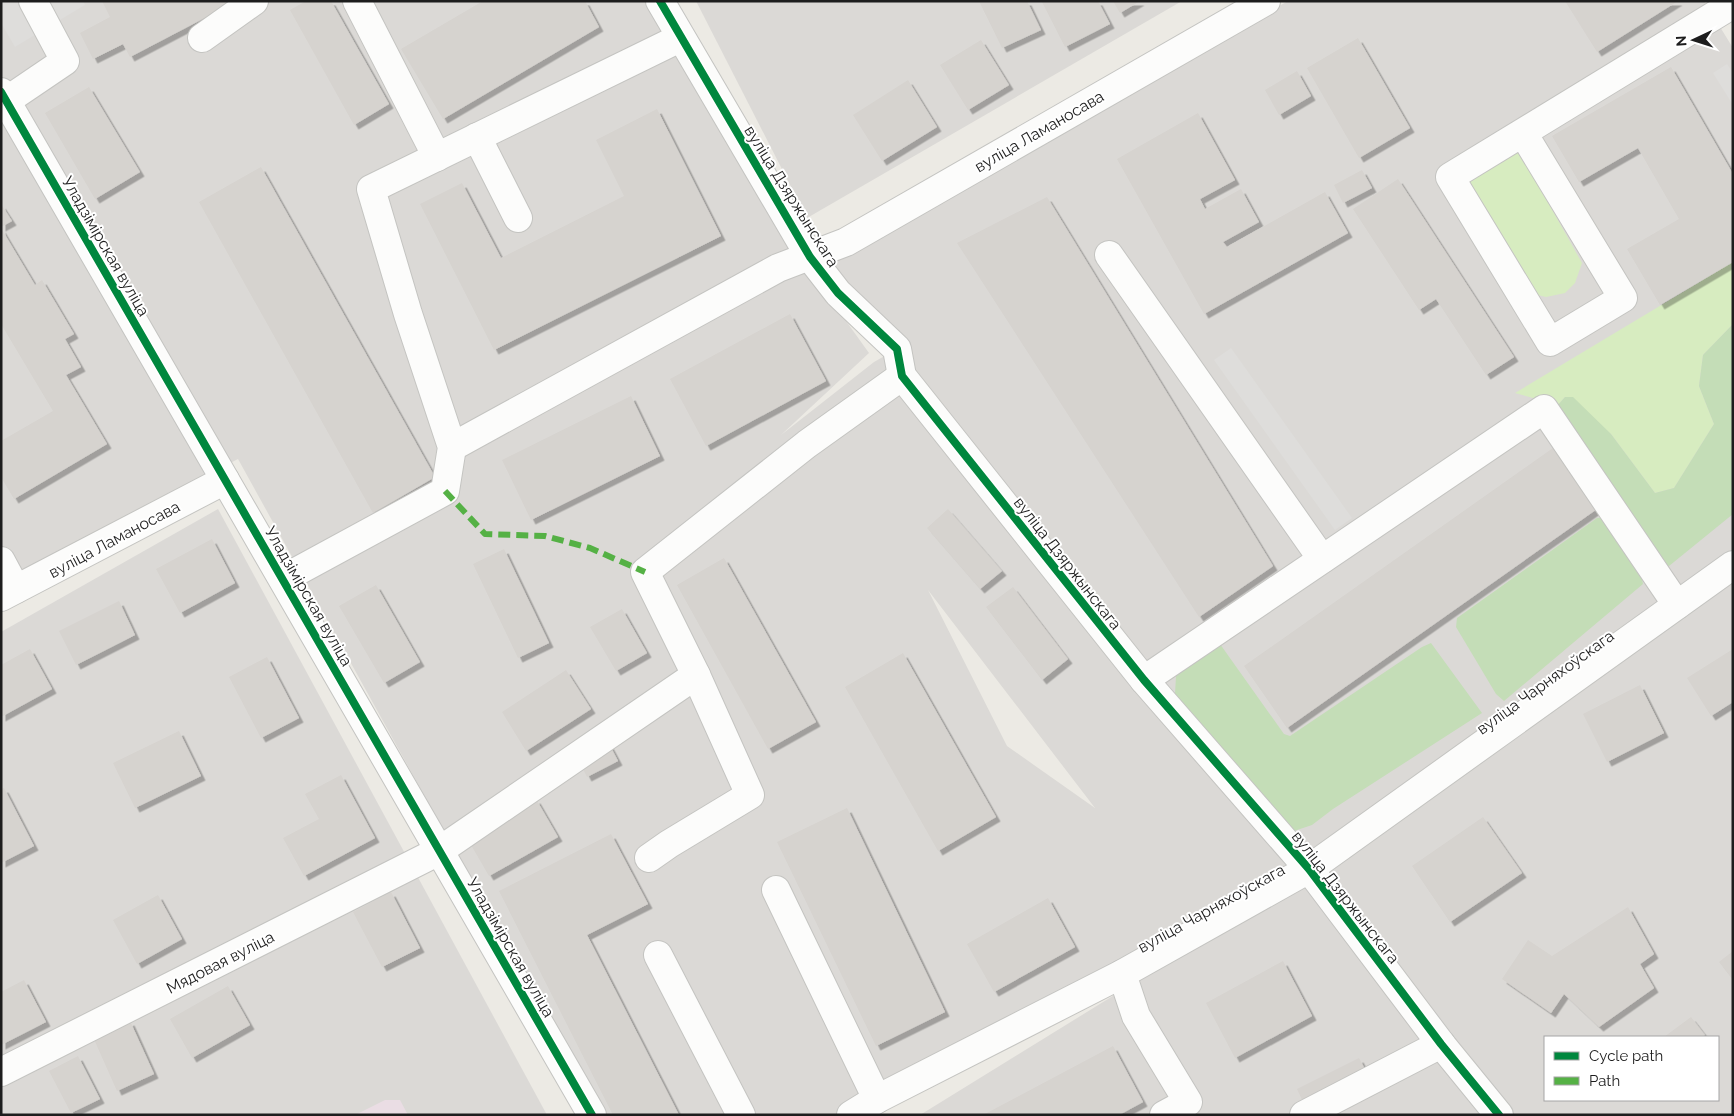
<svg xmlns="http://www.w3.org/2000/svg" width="1734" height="1116" font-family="Raleway,sans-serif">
  <defs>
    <filter id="shadow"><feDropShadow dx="4.5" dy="4.5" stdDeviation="0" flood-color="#0004"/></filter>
  </defs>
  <rect width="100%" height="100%" fill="#eceae4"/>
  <!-- residential -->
  <g fill="#dbd9d6" fill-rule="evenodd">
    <path d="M 1,1 L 649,1 L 775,222 L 869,353 L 781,435 L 874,362 L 897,349 L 826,265 L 1288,1 L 1704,1 L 1733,48 L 1733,560 L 1311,863 L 993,1029 L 836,1115 L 601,1115 L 238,459 L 1,581 ZM 928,590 L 1095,808 L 1007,746 Z"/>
    <path d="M 696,1 L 1182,1 L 807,218 Z"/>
    <path d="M 218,509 L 547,1115 L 1,1115 L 1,632 Z"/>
    <path d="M 1733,572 L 1733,1115 L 920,1115 L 1317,870 ZM 1545,1037 L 1718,1037 L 1718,1100 L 1545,1100 Z"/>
  </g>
  <!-- industrial -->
  <path fill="#eadde4" d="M 385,1100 L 400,1100 L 408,1115 L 355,1115 Z"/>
  <!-- grass -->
  <g fill="#d7ecc0">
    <path d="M 1517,147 L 1582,263 L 1575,283 L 1565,293 L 1546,297 L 1534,294 L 1462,178 Z"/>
    <path d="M 1733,262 L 1733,324 L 1703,355 L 1699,386 L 1714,424 L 1674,488 L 1655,493 L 1611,434 L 1565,397 L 1558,405 L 1515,393 Z"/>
  </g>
  <!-- forest -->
  <g fill="#c4ddb7">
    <path d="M 1733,324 L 1733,514 L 1669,566 L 1658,560 L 1558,405 L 1565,397 L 1573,397 L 1611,434 L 1655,493 L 1674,488 L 1714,424 L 1699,386 L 1703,355 Z"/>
    <path d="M 1606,517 L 1639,562 L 1643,584 L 1504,701 L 1496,694 L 1456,627 L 1457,618 L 1597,518 Z"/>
    <path d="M 1431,643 L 1482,713 L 1333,809 L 1312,825 L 1294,831 L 1175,694 L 1176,676 L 1210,645 L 1220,644 L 1284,734 L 1290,736 L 1422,647 Z"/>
  </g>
  <!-- parking -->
  <g fill="#dedddb">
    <path d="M 1,1 L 83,1 L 85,5 L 15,47 L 1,23 Z"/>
    <path d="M 1727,64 L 1733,73 L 1733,105 L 1713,73 Z"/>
    <path d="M 1231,348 L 1352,518 L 1335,530 L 1214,360 Z"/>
  </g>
  <!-- building -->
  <g fill="#d6d3cf" filter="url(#shadow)">
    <path d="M 102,1 L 237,1 L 130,57 L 123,44 L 93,59 L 80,33 L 110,17 Z"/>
    <path d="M 306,1 L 331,1 L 389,104 L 354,125 L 290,10 Z"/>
    <path d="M 483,1 L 585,1 L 599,27 L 443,119 L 401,49 Z"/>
    <path d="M 979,1 L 1027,1 L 1041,30 L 1002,48 Z"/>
    <path d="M 1043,1 L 1098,1 L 1110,24 L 1065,47 L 1042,2 Z"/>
    <path d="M 1113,1 L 1140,1 L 1120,13 Z"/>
    <path d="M 1565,1 L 1678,1 L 1597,52 Z"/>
    <path d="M 1358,38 L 1410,128 L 1359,158 L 1307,68 Z"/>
    <path d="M 981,40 L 1009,85 L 968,110 L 940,65 Z"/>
    <path d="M 1671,67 L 1733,174 L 1733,262 L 1660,305 L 1627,249 L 1679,219 L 1638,148 L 1579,182 L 1552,136 Z"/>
    <path d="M 1297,71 L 1311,96 L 1279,115 L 1265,90 Z"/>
    <path d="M 908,80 L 937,127 L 882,161 L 853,115 Z"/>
    <path d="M 89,87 L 140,172 L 95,199 L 45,113 Z"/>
    <path d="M 657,109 L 721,236 L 494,350 L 420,204 L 462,183 L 501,258 L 624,196 L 596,140 Z"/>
    <path d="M 1198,113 L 1235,180 L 1200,199 L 1205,209 L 1241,189 L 1259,222 L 1223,242 L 1227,247 L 1325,192 L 1348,233 L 1204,314 L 1117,159 Z"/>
    <path d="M 261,167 L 435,477 L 373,513 L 199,202 Z"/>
    <path d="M 1362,170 L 1372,188 L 1343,203 L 1334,185 Z"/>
    <path d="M 1398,179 L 1514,357 L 1486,375 L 1436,299 L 1419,310 L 1353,209 Z"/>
    <path d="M 1047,197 L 1273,566 L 1199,617 L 957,243 Z"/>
    <path d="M 1,204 L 12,221 L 1,227 Z"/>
    <path d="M 1,228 L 35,285 L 42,280 L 74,334 L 65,339 L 81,367 L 66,375 L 107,444 L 14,499 L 1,477 L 1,441 L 53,411 L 1,324 Z"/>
    <path d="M 790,314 L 826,381 L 706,446 L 670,379 Z"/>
    <path d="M 631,396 L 660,456 L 531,520 L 502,460 Z"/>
    <path d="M 1553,448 L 1597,509 L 1287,728 L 1244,666 Z"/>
    <path d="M 948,509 L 1002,571 L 980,589 L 927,528 Z"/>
    <path d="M 212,539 L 235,583 L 180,613 L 156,569 Z"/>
    <path d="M 504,549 L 549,643 L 518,658 L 473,564 Z"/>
    <path d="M 724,558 L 816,722 L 768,749 L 677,585 Z"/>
    <path d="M 376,585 L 420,662 L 384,683 L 339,606 Z"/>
    <path d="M 1013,587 L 1068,659 L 1042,680 L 986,607 Z"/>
    <path d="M 119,601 L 135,635 L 76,665 L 59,631 Z"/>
    <path d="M 622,609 L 647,653 L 616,671 L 590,627 Z"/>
    <path d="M 30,649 L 52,689 L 1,717 L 1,665 Z"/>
    <path d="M 1733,649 L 1733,702 L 1711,716 L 1687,678 Z"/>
    <path d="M 903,653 L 996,817 L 938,851 L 845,687 Z"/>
    <path d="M 267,657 L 299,718 L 261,738 L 229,677 Z"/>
    <path d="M 566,670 L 591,709 L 526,751 L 502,712 Z"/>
    <path d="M 1640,685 L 1664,733 L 1607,762 L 1583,714 Z"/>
    <path d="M 179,731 L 201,776 L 135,808 L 113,763 Z"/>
    <path d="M 609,744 L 618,761 L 587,777 L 579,761 Z"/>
    <path d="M 341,775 L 375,838 L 304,876 L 283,838 L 319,819 L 305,794 Z"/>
    <path d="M 4,788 L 34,846 L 1,863 L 1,789 Z"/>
    <path d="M 536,799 L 558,837 L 489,876 L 467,838 Z"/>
    <path d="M 847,808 L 945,1012 L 876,1046 L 777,842 Z"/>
    <path d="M 1483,817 L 1522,873 L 1450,922 L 1412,866 Z"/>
    <path d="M 611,834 L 648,904 L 587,935 L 679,1115 L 613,1115 L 499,891 Z"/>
    <path d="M 391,892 L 420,948 L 382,967 L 353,912 Z"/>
    <path d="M 158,895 L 182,939 L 137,964 L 113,920 Z"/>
    <path d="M 1048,898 L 1075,947 L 994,992 L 967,944 Z"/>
    <path d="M 1628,907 L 1654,954 L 1640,964 L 1654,988 L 1599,1027 L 1564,994 L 1551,1013 L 1502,979 L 1528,940 L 1552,956 Z"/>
    <path d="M 1733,951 L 1733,980 L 1719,962 Z"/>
    <path d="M 1283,961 L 1312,1016 L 1235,1058 L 1206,1003 Z"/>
    <path d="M 24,980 L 46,1022 L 1,1045 L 1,992 Z"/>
    <path d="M 228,986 L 250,1025 L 192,1058 L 170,1019 Z"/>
    <path d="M 1691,1017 L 1705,1035 L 1702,1037 L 1664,1037 Z"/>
    <path d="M 130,1021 L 154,1074 L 117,1091 L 93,1037 Z"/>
    <path d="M 1113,1046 L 1143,1102 L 1119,1115 L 983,1115 Z"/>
    <path d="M 78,1056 L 100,1099 L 71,1113 L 49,1071 Z"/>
    <path d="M 1359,1058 L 1367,1073 L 1304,1104 L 1297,1089 Z"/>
  </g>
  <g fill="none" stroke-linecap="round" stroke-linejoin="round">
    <defs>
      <g id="minor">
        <path d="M 357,1 L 437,157"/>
        <path d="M 660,1 L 810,257 L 838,293 L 897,349 L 902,376 L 1144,680 L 1309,869 L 1441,1044 L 1499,1115"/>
        <path d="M 202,38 L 254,1"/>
        <path d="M 1,92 L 592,1115"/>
        <path d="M 6,101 L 65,61 L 33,1"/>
        <path d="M 1523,133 L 1623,298 L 1550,342 L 1450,177 L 1725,9"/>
        <path d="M 477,137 L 518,218"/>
        <path d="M 1109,255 L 1322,559"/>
        <path d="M 452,447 L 778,268 L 846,242 L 1266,1"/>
        <path d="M 1,561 L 16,589"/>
        <path d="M 283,579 L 445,491 L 452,447 L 408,314 L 371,189 L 680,38"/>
        <path d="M 1,597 L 225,480"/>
        <path d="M 1144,680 L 1544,409 L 1677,605"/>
        <path d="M 649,858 L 669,844 L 750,795 L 696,675 L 645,572 L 807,444 L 902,376"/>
        <path d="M 776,890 L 877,1099"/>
        <path d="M 658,955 L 741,1115"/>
        <path d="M 1122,974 L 1136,1016 L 1188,1102 L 1164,1115"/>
        <path d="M 1,1072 L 439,851 L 696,675"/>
        <path d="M 851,1115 L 877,1099 L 1122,974 L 1309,869 L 1733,565"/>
        <path d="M 1304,1115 L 1441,1044"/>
      </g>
    </defs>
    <!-- minor casing -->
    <use href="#minor" stroke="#c4c4c1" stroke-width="30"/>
    <!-- minor -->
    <use href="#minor" stroke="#fcfcfb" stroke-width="28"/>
    <!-- quiet -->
    <path stroke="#55b145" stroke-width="6" stroke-dasharray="12 6" stroke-linecap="butt" d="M 445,491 L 485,534 L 545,536 L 590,548 L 645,572"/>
    <defs>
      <g id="cycleway">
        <path d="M 660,1 L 810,257 L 838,293 L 897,349 L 902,376 L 1144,680 L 1309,869 L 1441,1044 L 1499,1115"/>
        <path d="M 1,92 L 592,1115"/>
      </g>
    </defs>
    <!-- cycleway casing -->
    <use href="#cycleway" stroke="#fff" stroke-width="11"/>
    <!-- cycleway -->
    <use href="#cycleway" stroke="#00873e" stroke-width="8"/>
  </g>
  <g text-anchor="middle" stroke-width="4" stroke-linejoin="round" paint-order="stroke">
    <!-- street labels -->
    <g font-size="16" fill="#1d1d1d" stroke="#fff">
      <text transform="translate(1039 131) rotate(-30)" y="6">вуліца Ламаносава</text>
      <text transform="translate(792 196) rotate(58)" y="6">вуліца Дзяржынскага</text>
      <text transform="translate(106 246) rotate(60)" y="6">Уладзімірская вуліца</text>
      <text transform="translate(114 539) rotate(-28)" y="6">вуліца Ламаносава</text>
      <text transform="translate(1068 563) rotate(52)" y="6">вуліца Дзяржынскага</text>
      <text transform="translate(309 596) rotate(60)" y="6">Уладзімірская вуліца</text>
      <text transform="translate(1545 682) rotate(-36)" y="6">вуліца Чарняхоўскага</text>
      <text transform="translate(1346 897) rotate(52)" y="6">вуліца Дзяржынскага</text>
      <text transform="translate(1211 908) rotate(-29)" y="6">вуліца Чарняхоўскага</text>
      <text transform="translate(511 947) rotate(60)" y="6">Уладзімірская вуліца</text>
      <text transform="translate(220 962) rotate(-27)" y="6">Мядовая вуліца</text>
    </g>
  </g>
  <!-- border -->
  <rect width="1734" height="1116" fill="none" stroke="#1d1d1d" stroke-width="5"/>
  <!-- legend -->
  <rect x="1544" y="1036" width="175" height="65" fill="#ffffff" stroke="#a5a5a5"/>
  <rect x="1554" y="1052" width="25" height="8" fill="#00873e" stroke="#a5a5a5"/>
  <text x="1589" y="1061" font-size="15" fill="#1d1d1d">Cycle path</text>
  <rect x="1554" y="1077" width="25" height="8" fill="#55b145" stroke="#a5a5a5"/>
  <text x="1589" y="1086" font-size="15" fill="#1d1d1d">Path</text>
  <!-- north arrow -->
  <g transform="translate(1694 40) rotate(266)" stroke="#ffffff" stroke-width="4" paint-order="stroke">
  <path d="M0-4L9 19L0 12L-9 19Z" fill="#1d1d1d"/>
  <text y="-8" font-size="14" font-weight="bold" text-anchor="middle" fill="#1d1d1d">N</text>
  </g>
</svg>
